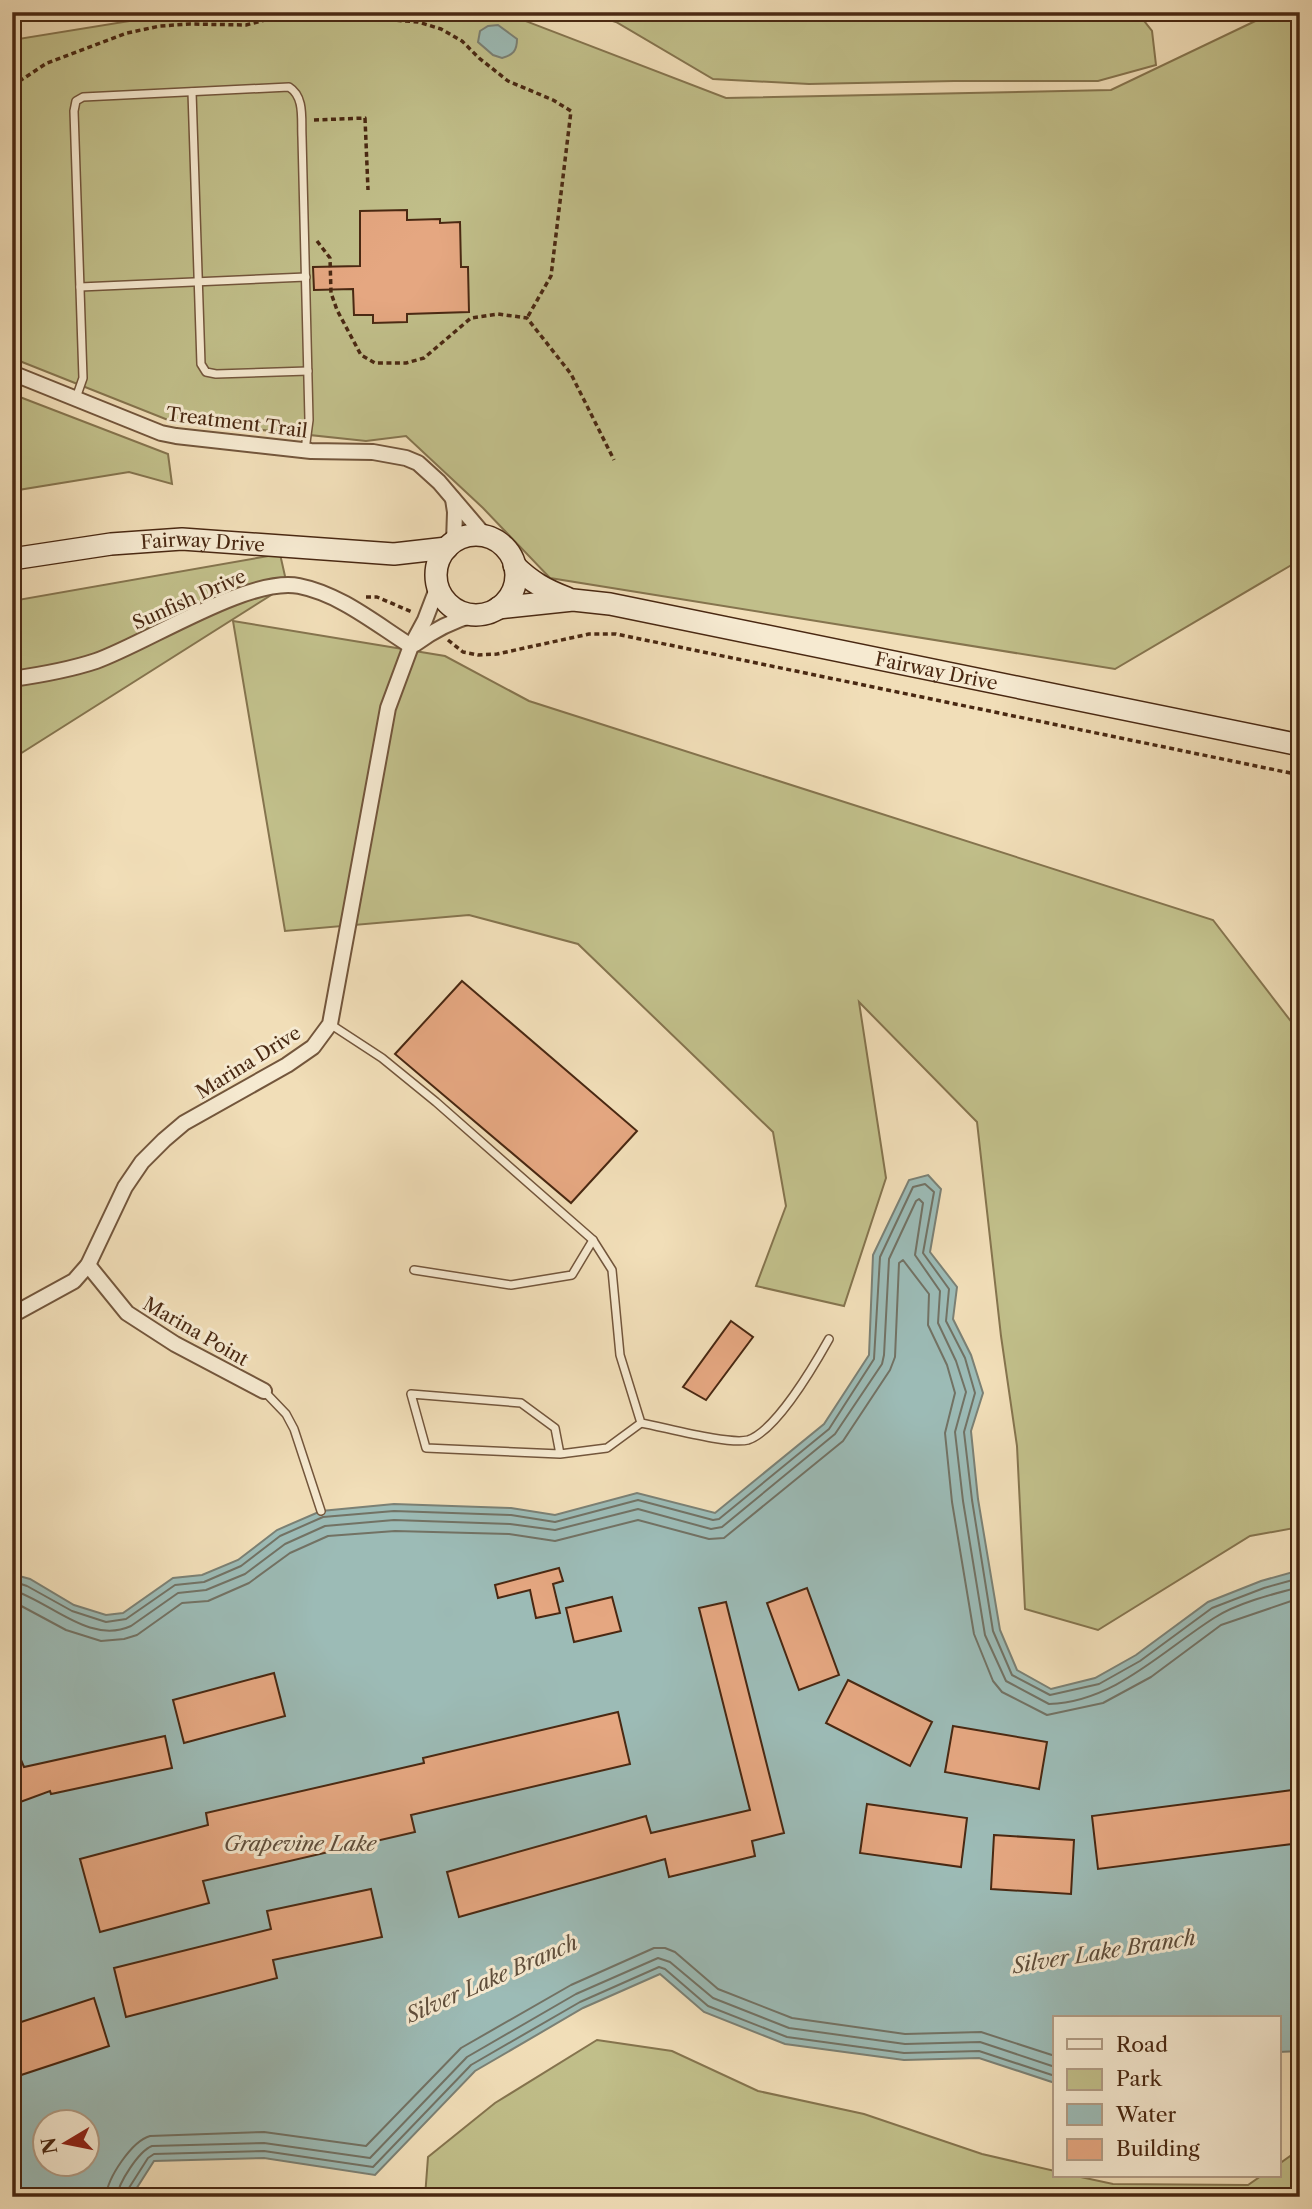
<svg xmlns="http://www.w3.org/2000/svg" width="1312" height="2209" font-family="'Libre Caslon Text',serif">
  <rect width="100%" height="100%" fill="#f1deb8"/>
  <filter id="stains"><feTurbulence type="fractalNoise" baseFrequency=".00286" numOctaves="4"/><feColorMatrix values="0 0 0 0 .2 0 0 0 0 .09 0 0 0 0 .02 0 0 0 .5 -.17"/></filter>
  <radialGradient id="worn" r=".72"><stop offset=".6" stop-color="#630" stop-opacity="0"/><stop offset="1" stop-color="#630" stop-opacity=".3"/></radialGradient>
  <!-- green -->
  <g fill="#c1bf8a" stroke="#85744e" stroke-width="2">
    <path d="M 185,12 L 502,12 L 726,98 L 1111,90 L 1270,14 L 1266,12 L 1300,12 L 1300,560 L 1115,669 L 550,578 L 483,508 L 406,436 L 366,441 L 168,420 L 12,358 L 12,40 Z"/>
    <path d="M 583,12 L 1137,12 L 1152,31 L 1156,65 L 1098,81 L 954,81 L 809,84 L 713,79 L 616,22 Z"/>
    <path d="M 12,394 L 168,454 L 172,484 L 129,472 L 12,491 Z"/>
    <path d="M 280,554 L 287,585 L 12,759 L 12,601 Z"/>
    <path d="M 233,621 L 445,656 L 529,701 L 1213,920 L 1293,1024 L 1300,1047 L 1300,1527 L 1250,1536 L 1098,1630 L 1025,1609 L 1017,1446 L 1001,1336 L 977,1122 L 859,1002 L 886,1178 L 844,1306 L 756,1286 L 786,1206 L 773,1132 L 578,944 L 469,915 L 285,931 Z"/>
    <path d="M 597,2040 L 672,2051 L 758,2091 L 864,2114 L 982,2154 L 1055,2171 L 1055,2176 L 1076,2176 L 1113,2184 L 1248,2185 L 1261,2176 L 1279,2176 L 1279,2164 L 1300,2149 L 1300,2197 L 425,2197 L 428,2157 L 495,2103 Z"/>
  </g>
  <!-- water -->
  <g fill="#9cbbb6" stroke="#7b8074" stroke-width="2" fill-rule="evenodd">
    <path d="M 498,25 L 517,39 C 517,51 513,55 502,58 L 493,55 L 478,42 L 480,31 L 488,26 Z"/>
    <path d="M 928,1175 L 941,1189 L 930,1252 L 957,1287 L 953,1319 L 971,1355 L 983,1393 L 971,1431 L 978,1499 L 1000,1630 L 1017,1670 L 1051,1689 L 1095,1678 L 1136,1655 L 1208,1602 L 1261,1581 L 1300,1570 L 1300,2051 L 1279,2052 L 1279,2018 L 1055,2018 L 1055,2083 L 979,2058 L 904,2060 L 785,2044 L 704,2012 L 660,1974 L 583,2008 L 475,2071 L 375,2175 L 264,2158 L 154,2161 L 131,2197 L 12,2197 L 12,1574 L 30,1579 L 74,1605 L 106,1615 L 123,1613 L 173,1578 L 202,1575 L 238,1560 L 277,1530 L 321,1511 L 394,1504 L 511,1508 L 555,1515 L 637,1493 L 715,1513 L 824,1424 L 869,1355 L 873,1255 L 909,1180 ZM 46,2122 L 88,2122 L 88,2164 L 46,2164 Z"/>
  </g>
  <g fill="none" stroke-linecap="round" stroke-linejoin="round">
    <!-- shore -->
    <g stroke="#727264" stroke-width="2">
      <path d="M 12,1581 L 27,1586 L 72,1611 L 106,1622 L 126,1619 L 175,1585 L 204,1582 L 241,1566 L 280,1536 L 323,1517 L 394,1511 L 511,1515 L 555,1522 L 638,1500 L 713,1520 L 719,1519 L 829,1429 L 874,1359 L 880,1257 L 913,1187 L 925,1184 L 934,1192 L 923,1253 L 949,1289 L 946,1321 L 965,1358 L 975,1393 L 964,1432 L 972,1500 L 993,1631 L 1012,1675 L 1050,1695 L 1099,1684 L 1140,1661 L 1212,1608 L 1264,1588 L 1300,1578"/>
      <path d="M 12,1590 C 50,1601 89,1645 131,1626 L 178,1593 L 206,1590 L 245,1574 L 285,1544 L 325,1526 L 394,1520 L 510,1524 L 555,1530 L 638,1509 L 711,1529 L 722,1527 L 835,1434 L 882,1364 L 884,1355 L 889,1259 L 916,1201 L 919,1199 L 923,1203 L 915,1255 L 940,1291 L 938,1323 L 956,1361 L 966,1392 L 955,1432 L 963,1501 L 985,1635 L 1006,1681 L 1049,1704 C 1114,1702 1162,1651 1214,1618 C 1237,1603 1273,1594 1300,1587"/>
      <path d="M 12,1601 L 66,1630 L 101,1641 L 124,1639 L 137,1635 L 182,1603 L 208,1601 L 249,1583 L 290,1553 L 328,1536 L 395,1531 L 509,1534 L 555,1541 L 638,1520 L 709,1539 L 724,1538 L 843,1441 L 890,1370 L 895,1357 L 899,1263 L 903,1260 L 929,1294 L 928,1325 L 947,1365 L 955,1393 L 945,1433 L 952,1502 L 974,1634 L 993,1681 L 1002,1692 L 1047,1715 L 1103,1703 L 1151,1677 L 1221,1625 L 1300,1598"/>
      <path d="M 106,2197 C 107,2178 132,2141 150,2136 L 264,2132 L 366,2146 L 461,2048 L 571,1985 L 654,1948 L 665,1948 L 675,1952 L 718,1989 L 792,2018 L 905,2034 L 981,2032 L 1055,2056"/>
      <path d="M 117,2197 C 118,2183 139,2151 152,2146 L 264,2143 L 370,2158 L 467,2057 L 576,1994 L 658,1958 L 670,1962 L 713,1998 L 789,2028 L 905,2044 L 980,2042 L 1055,2067"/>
      <path d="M 126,2197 L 127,2191 L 148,2158 L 154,2154 L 264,2151 L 373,2167 L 471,2065 L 580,2002 L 659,1967 L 665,1969 L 708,2006 L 787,2037 L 904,2053 L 979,2051 L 1055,2076"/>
    </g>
  </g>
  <!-- building -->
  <g fill="#e5a781" stroke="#492812" stroke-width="2">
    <path d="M 407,210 L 407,220 L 440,219 L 440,223 L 460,222 L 461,267 L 468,267 L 469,312 L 407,314 L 407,322 L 373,323 L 373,315 L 354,315 L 353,289 L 314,290 L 313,267 L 360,266 L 360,211 Z"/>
    <path d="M 462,981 L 637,1131 L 571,1203 L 395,1054 Z"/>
    <path d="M 731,1321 L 753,1337 L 706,1400 L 683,1387 Z"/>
    <path d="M 559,1568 L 563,1581 L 553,1584 L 560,1613 L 536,1618 L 530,1590 L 498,1598 L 495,1585 Z"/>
    <path d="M 807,1588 L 839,1675 L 799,1690 L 767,1603 Z"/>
    <path d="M 612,1597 L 621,1631 L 574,1642 L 566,1608 Z"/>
    <path d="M 726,1602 L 784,1833 L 752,1841 L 755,1856 L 669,1877 L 665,1859 L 459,1917 L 447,1872 L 646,1816 L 651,1833 L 750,1810 L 699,1608 Z"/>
    <path d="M 274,1673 L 285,1716 L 184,1743 L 173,1700 Z"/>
    <path d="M 848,1680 L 932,1722 L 910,1766 L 826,1723 Z"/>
    <path d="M 618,1712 L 630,1764 L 411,1815 L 415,1832 L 203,1881 L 209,1903 L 100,1932 L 80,1859 L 208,1825 L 206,1813 L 424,1763 L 423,1758 Z"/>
    <path d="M 953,1726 L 1047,1742 L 1039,1789 L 945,1772 Z"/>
    <path d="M 165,1736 L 172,1768 L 51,1794 L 50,1791 L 12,1805 L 12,1739 L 24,1767 Z"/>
    <path d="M 1300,1789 L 1300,1843 L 1098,1869 L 1092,1816 Z"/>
    <path d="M 867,1804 L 967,1818 L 961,1867 L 860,1853 Z"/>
    <path d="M 994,1835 L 1074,1840 L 1071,1894 L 991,1889 Z"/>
    <path d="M 371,1889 L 382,1937 L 273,1960 L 277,1978 L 126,2017 L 114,1968 L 271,1929 L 267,1911 Z"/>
    <path d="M 94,1998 L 109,2046 L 12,2078 L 12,2025 Z"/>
  </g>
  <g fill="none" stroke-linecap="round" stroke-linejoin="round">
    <defs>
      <g id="lane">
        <path d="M 192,92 L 201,364 L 206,372 L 216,374 L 308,371"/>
        <path d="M 80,287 L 306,277"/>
        <path d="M 76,398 L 83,378 L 74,111 L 76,101 L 83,97 L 289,87 C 305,97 301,119 302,137 L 309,420 L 305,450"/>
        <path d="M 330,1024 L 382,1058 L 436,1102 L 593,1240 L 612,1270 L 620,1355 L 641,1423 C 664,1427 728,1445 748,1440 C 776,1431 815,1364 829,1339"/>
        <path d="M 414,1270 L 511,1285 L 572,1275 L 593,1240"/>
        <path d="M 264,1391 L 286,1414 L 294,1429 L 321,1511"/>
        <path d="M 560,1454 L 555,1428 L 521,1403 L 411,1394 L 426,1448 L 560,1454 L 607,1448 L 641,1423"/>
      </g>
      <g id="street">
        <path d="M 12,373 L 161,433 L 176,436 L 311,451 L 373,452 L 406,458 L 418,463 L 439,482 L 485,536"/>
        <path d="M 453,499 L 455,512 L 454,542"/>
        <path d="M 415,644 C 434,630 451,621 473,615"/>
        <path d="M 12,679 C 40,675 69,670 96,661 C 147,643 249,576 299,586 C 340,594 376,624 411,646"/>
        <path d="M 88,1265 L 127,1313 L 175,1344 L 264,1391"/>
        <path d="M 12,1315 L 74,1281 L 88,1265 L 125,1187 L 142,1162 L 164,1140 L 184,1123 L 287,1065 L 313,1047 L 330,1024 L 388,708 L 411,646 L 425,620 L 438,586"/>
      </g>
      <g id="secondary">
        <circle cx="476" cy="575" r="40"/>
        <path id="s1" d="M 12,559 L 111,544 L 182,539 L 394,554 L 447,548"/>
        <path d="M 514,565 C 531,582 546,590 567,598"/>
        <path id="s2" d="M 498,608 L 573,600 L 610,604 L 1300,745"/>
      </g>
    </defs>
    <!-- lane casing -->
    <use href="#lane" stroke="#73563c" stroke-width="10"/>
    <!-- street casing -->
    <use href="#street" stroke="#73563c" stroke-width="18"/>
    <!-- secondary casing -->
    <use href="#secondary" stroke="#492812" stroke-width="24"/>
    <!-- path -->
    <g stroke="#492812" stroke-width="3.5" stroke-dasharray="5 3.5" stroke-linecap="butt">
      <path d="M 355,12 L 394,20 L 418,22 L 441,29 L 462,41 L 479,58 L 508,81 L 553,100 L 571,111 L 551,276 L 527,318"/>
      <path d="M 12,86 L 47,63 L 127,33 L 160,26 L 190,24 L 246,25 L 296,12"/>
      <path d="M 314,120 L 365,118 L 368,190"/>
      <path d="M 317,241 L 330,258 L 331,293 L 337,310 L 361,355 L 375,363 L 406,363 L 424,358 L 471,318 L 498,314 L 527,318 L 571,374 L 614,460"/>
      <path d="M 366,597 L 377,597 L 412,612"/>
      <path d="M 448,640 L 463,652 L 478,655 L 497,654 L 589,634 L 616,634 L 1300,775"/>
    </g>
    <!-- lane -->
    <use href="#lane" stroke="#f6ead1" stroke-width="7"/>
    <!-- street -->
    <use href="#street" stroke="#f6ead1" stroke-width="14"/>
    <!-- secondary -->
    <use href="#secondary" stroke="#f6ead1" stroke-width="21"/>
  </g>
  <g text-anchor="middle" stroke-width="6" stroke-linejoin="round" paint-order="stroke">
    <!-- street labels -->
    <g font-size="19" fill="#492812" stroke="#f6ead1">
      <text transform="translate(237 422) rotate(7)" y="7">Treatment Trail</text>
      <text dy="7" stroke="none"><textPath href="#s1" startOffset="192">Fairway Drive</textPath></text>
      <text transform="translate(189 599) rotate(-24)" y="7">Sunfish Drive</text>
      <text dy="7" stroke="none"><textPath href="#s2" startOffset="446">Fairway Drive</textPath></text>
      <text transform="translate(248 1062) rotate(-32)" y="7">Marina Drive</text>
      <text transform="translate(196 1331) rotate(30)" y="7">Marina Point</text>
    </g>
    <!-- water labels -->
    <g font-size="21" font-style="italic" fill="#5e4d3b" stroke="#f6ead1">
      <text x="300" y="1851">Grapevine Lake</text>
      <text transform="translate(1104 1952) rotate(-9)" y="7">Silver Lake Branch</text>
      <text transform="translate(492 1979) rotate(-24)" y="7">Silver Lake Branch</text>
    </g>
  </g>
  <!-- margin -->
  <rect width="1312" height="2209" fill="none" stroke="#f1deb8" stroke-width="42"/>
  <rect x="14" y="14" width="1284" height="2181" fill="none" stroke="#492812" stroke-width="3.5"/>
  <rect x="21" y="21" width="1270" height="2167" fill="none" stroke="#492812" stroke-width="2"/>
  <!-- legend -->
  <rect x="1053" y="2016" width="228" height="161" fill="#f6ead1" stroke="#b19c85" stroke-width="2"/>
  <rect x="1067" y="2039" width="35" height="10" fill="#f6ead1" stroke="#b19c85" stroke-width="2"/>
  <text x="1116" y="2052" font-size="21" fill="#492812">Road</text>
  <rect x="1067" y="2069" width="35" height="21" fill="#c1bf8a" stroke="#b19c85" stroke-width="2"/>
  <text x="1116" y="2086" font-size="21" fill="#492812">Park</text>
  <rect x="1067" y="2104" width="35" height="21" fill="#9cbbb6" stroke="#b19c85" stroke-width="2"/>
  <text x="1116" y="2122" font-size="21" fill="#492812">Water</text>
  <rect x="1067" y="2139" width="35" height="21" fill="#e5a781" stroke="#b19c85" stroke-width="2"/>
  <text x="1116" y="2156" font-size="21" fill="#492812">Building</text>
  <!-- north arrow -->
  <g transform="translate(66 2143) rotate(260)"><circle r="33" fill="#f6ead1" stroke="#b19c85" stroke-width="2"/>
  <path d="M0-5L12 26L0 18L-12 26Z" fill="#8f2418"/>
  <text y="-10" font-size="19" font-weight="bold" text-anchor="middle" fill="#492812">N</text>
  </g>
  <rect width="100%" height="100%" filter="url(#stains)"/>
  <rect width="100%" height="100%" fill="url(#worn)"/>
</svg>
